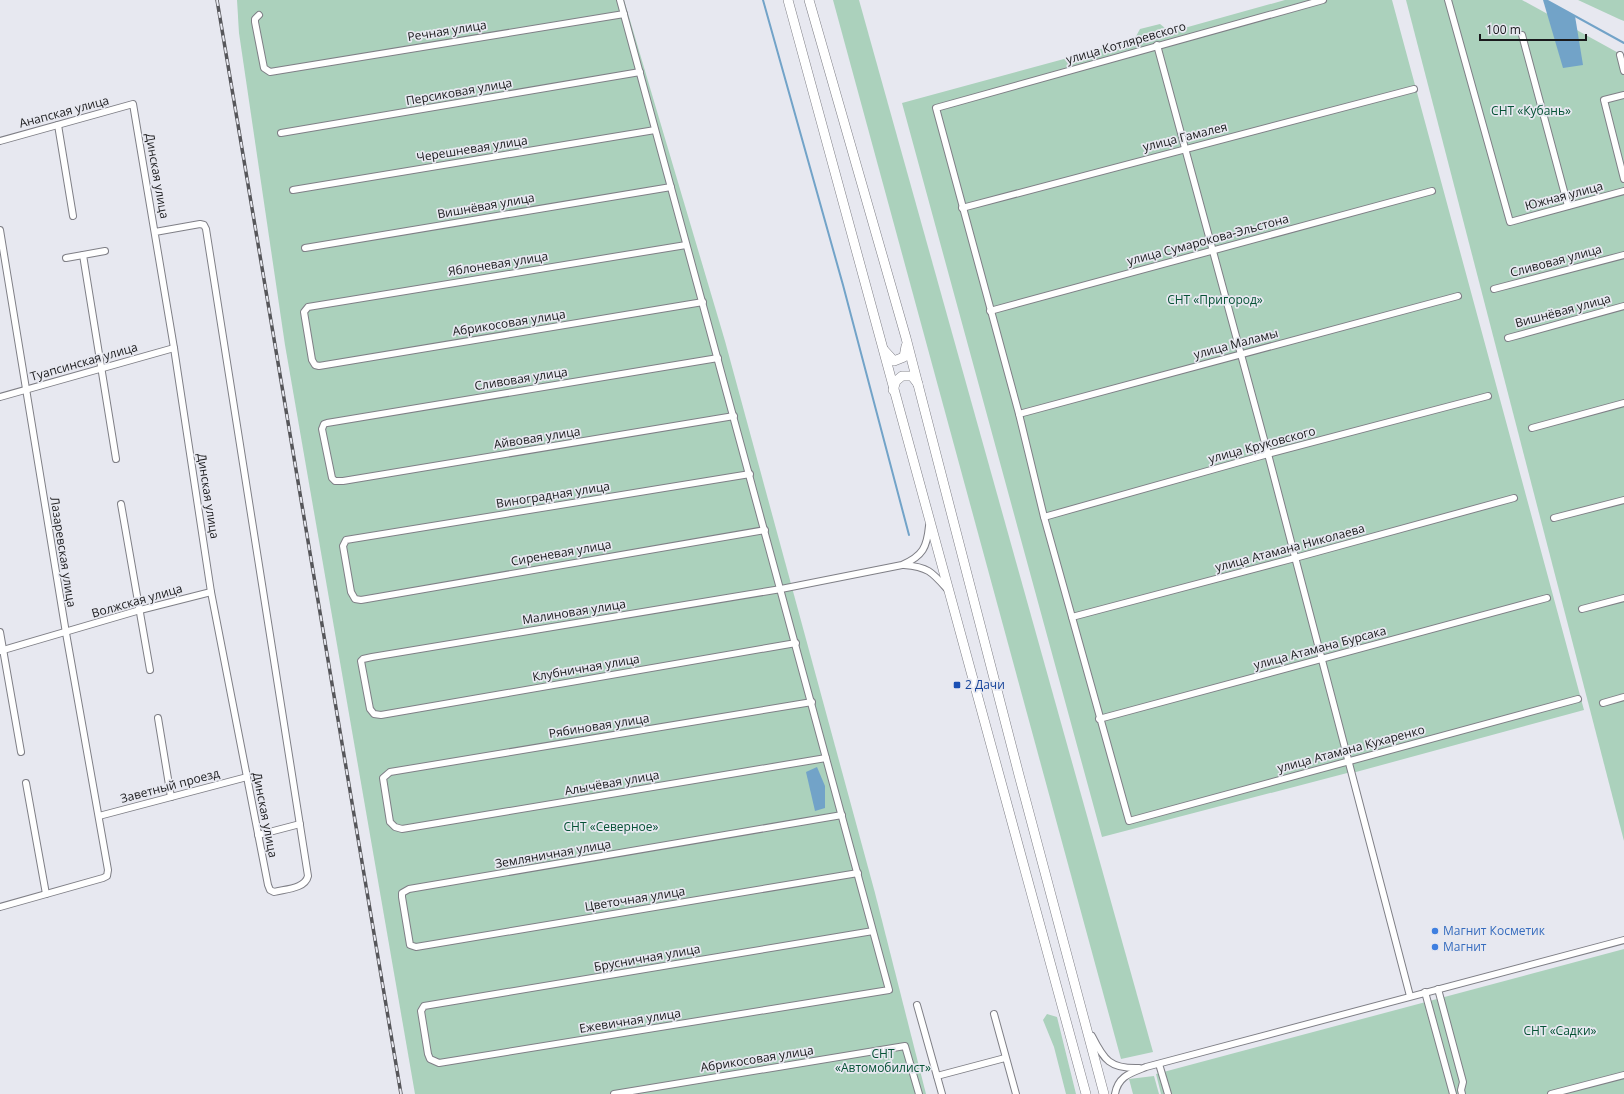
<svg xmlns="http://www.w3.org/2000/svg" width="1624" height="1094" font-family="'Open Sans',sans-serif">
  <rect width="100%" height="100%" fill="#e7e8f0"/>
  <!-- green -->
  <g fill="#abd1bc">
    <path d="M 237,0 L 624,0 L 725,341 L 875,893 L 926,1094 L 415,1094 L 285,345 L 239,33 Z"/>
    <path d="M 833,0 L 859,0 L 1153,1052 L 1121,1059 Z"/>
    <path d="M 1285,0 L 1392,0 L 1584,710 L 1356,772 L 1351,772 L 1102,837 L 902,103 L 1134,40 L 1140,29 L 1160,24 L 1170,32 Z"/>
    <path d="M 1406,0 L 1522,0 L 1624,56 L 1624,841 Z"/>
    <path d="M 1578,0 L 1624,0 L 1624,21 L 1619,19 Z"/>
    <path d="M 1624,949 L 1624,1094 L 1161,1094 L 1156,1074 Z"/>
    <path d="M 1047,1014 L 1057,1017 L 1076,1094 L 1066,1094 L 1054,1047 L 1043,1020 Z"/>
    <path d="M 1154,1076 L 1159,1094 L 1133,1094 L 1129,1079 Z"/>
  </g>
  <!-- water -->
  <g fill="#72a3c8">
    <path d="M 1543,0 L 1546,0 L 1575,16 L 1583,65 L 1563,68 Z"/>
    <path d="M 817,767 L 825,786 L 825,808 L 815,811 L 806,772 Z"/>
  </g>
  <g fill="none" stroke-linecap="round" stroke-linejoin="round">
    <!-- stream -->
    <g stroke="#72a3c8" stroke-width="2">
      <path d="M 763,0 L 843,285 L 909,535"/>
      <path d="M 1546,0 L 1624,43"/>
    </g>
    <defs>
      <g id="street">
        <path d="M 620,0 L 889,990 L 439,1063 L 430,1059 L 428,1054 L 421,1011 L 424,1006 L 873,931"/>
        <path d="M 1323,0 L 936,108 L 1019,414 L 1044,517 L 1129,821 L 1578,699"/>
        <path d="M 1448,0 L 1510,222 L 1624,191"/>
        <path d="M 259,15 L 255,19 L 255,22 L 264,68 L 270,72 L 624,14"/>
        <path d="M 1522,35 L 1568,206"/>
        <path d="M 1157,45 L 1268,454 L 1410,996"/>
        <path d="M 1620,55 L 1624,71"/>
        <path d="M 1624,95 L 1604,100 L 1624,179"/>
        <path d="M 58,125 L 73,216"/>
        <path d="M 281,133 L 640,72"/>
        <path d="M 0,141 L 133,104 L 174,348 L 211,592 L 268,885 L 270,890 L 274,892 C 285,889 305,889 308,876 L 206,229 L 204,225 L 200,224 L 155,232"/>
        <path d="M 293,190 L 655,130"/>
        <path d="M 962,208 L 1414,89"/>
        <path d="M 0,230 L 66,633 L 108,870 L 107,876 L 103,878 L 0,907"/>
        <path d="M 686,245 L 308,307 L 304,312 L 312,360 L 315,365 L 319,366 L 703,302"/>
        <path d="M 305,248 L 671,187"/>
        <path d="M 105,251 L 83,255 L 116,459"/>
        <path d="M 66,258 L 83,255"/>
        <path d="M 1494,289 L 1624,255"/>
        <path d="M 990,311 L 1432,191"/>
        <path d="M 1508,338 L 1624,306"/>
        <path d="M 718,358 L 327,423 L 324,424 L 322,429 L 332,478 L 335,481 L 343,481 L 734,416"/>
        <path d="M 0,397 L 174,348"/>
        <path d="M 1019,414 L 1458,296"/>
        <path d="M 1532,428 L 1624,403"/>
        <path d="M 750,474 L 346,540 L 343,546 L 351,592 L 355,599 L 361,600 L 765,530"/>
        <path d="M 121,504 L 150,670"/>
        <path d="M 1044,517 L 1268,454 L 1488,396"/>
        <path d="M 1554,518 L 1624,500"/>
        <path d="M 904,565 C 928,567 932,572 947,589"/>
        <path d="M 1582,609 L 1624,598"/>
        <path d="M 1072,617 L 1295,558 L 1514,498"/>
        <path d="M 0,632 L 21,752"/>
        <path d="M 796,643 L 381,715 L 374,714 L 370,709 L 361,661 L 363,659 L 372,657 L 781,589 L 902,565 C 923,556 927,547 929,526"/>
        <path d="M 0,651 L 140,610 L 211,592"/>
        <path d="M 812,702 L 390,772 L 383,778 L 390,822 L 395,827 L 402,829 L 826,758"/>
        <path d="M 1603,703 L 1624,697"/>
        <path d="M 158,718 L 171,797"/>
        <path d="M 1099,719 L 1547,598"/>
        <path d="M 26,783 L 46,894"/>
        <path d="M 842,815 L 409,889 L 402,893 L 402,897 L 410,945 L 416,947 L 858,873"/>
        <path d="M 99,816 L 247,777"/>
        <path d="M 258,835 L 300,824"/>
        <path d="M 1438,989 L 1463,1082 L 1461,1090 L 1462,1094"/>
        <path d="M 1425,992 L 1453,1094"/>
        <path d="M 917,1005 L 942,1094"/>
        <path d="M 994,1014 L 1016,1094"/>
        <path d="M 1092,1036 C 1104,1060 1110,1069 1139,1068"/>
        <path d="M 1159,1064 L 1168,1094"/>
        <path d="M 937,1076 L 1005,1058"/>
        <path d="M 614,1094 L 905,1046 L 919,1094"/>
        <path d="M 1115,1094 C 1118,1076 1131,1073 1146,1067 L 1624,940"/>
        <path d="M 1551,1094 L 1624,1075"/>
      </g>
      <g id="primary">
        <path d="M 788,0 L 1086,1094"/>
        <path d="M 809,0 L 906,338 L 1019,775 L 1104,1094"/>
        <path d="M 884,350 L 894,361 L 904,357 L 906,346"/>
        <path d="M 893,390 L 896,381 L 902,376 L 912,376 L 918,384"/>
      </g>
    </defs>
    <!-- street casing -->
    <use href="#street" stroke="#7f7f86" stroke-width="8"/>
    <!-- primary casing -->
    <use href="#primary" stroke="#7f7f86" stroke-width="10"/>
    <!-- street -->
    <use href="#street" stroke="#fff" stroke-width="6"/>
    <!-- primary -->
    <use href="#primary" stroke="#fff" stroke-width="9"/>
    <defs>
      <path id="rail" d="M 217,0 L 401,1094"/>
    </defs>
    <!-- rail casing -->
    <use href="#rail" stroke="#56565a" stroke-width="3.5"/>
    <!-- rail -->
    <use href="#rail" stroke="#e7e8f0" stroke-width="2" stroke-dasharray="6" stroke-linecap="butt"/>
  </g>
  <!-- markers -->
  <rect fill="#1a4fb4" stroke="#e7e8f0" stroke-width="1.5" x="953" y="681" width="8" height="8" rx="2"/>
  <g fill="#3f7fe0" stroke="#e7e8f0" stroke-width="1.5">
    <circle cx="1435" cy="931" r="4"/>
    <circle cx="1435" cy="947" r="4"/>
  </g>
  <g text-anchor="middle" stroke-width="3.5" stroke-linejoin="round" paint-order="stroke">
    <!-- street labels -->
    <g font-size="12" fill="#19191b" stroke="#e7e8f0">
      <text transform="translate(447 31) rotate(-9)" y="4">Речная улица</text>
      <text transform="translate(1126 43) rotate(-16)" y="4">улица Котляревского</text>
      <text transform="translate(459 92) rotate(-10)" y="4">Персиковая улица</text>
      <text transform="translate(64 112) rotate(-15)" y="4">Анапская улица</text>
      <text transform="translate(1185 137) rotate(-14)" y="4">улица Гамалея</text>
      <text transform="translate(472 149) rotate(-9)" y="4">Черешневая улица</text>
      <text transform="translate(157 176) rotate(80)" y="4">Динская улица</text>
      <text transform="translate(1564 196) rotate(-15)" y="4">Южная улица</text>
      <text transform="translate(486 206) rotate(-10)" y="4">Вишнёвая улица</text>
      <text transform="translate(1208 240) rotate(-15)" y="4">улица Сумарокова-Эльстона</text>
      <text transform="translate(1556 261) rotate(-15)" y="4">Сливовая улица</text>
      <text transform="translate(498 264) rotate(-9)" y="4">Яблоневая улица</text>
      <text transform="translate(1563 311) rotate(-15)" y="4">Вишнёвая улица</text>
      <text transform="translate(509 323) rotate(-9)" y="4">Абрикосовая улица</text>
      <text transform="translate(1236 344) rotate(-15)" y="4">улица Маламы</text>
      <text transform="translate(84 362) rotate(-16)" y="4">Туапсинская улица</text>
      <text transform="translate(521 379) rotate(-9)" y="4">Сливовая улица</text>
      <text transform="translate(537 438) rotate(-9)" y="4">Айвовая улица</text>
      <text transform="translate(1262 445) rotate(-15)" y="4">улица Круковского</text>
      <text transform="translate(553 495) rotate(-9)" y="4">Виноградная улица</text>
      <text transform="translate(208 496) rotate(81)" y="4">Динская улица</text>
      <text transform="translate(1290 548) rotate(-15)" y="4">улица Атамана Николаева</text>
      <text transform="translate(63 552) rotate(81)" y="4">Лазаревская улица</text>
      <text transform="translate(561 553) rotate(-10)" y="4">Сиреневая улица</text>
      <text transform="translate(137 601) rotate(-16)" y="4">Волжская улица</text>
      <text transform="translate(574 612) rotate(-9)" y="4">Малиновая улица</text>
      <text transform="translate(1320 648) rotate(-15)" y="4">улица Атамана Бурсака</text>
      <text transform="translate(586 668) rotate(-10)" y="4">Клубничная улица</text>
      <text transform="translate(599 726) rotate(-9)" y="4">Рябиновая улица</text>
      <text transform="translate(1351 749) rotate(-15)" y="4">улица Атамана Кухаренко</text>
      <text transform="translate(612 783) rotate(-10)" y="4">Алычёвая улица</text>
      <text transform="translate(170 786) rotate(-15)" y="4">Заветный проезд</text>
      <text transform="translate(265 815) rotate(79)" y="4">Динская улица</text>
      <text transform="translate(553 854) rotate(-10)" y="4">Земляничная улица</text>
      <text transform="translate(635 899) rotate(-9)" y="4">Цветочная улица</text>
      <text transform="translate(647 958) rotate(-10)" y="4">Брусничная улица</text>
      <text transform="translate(630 1021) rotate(-9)" y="4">Ежевичная улица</text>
      <text transform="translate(757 1059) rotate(-9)" y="4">Абрикосовая улица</text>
    </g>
    <!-- park labels -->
    <g font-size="12" fill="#055235" stroke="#e7e8f0">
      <text x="1531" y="115">СНТ «Кубань»</text>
      <text x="1215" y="304">СНТ «Пригород»</text>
      <text x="611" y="831">СНТ «Северное»</text>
      <text x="1560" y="1035">СНТ «Садки»</text>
      <text x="883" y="1058">СНТ<tspan x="883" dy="14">«Автомобилист»</tspan></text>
    </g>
    <!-- transit labels -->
    <g font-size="12" fill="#164399" stroke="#e7e8f0" text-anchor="start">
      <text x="965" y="689">2 Дачи</text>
    </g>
    <!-- shop labels -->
    <g font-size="12" fill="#366cbe" stroke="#e7e8f0" text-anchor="start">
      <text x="1443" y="935">Магнит Косметик</text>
      <text x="1443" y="951">Магнит</text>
    </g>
  </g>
  <!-- scale -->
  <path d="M1480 34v6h106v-6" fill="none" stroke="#19191b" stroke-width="2"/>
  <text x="1486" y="34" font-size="12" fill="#19191b" stroke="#e7e8f0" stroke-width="3" paint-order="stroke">100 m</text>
</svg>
